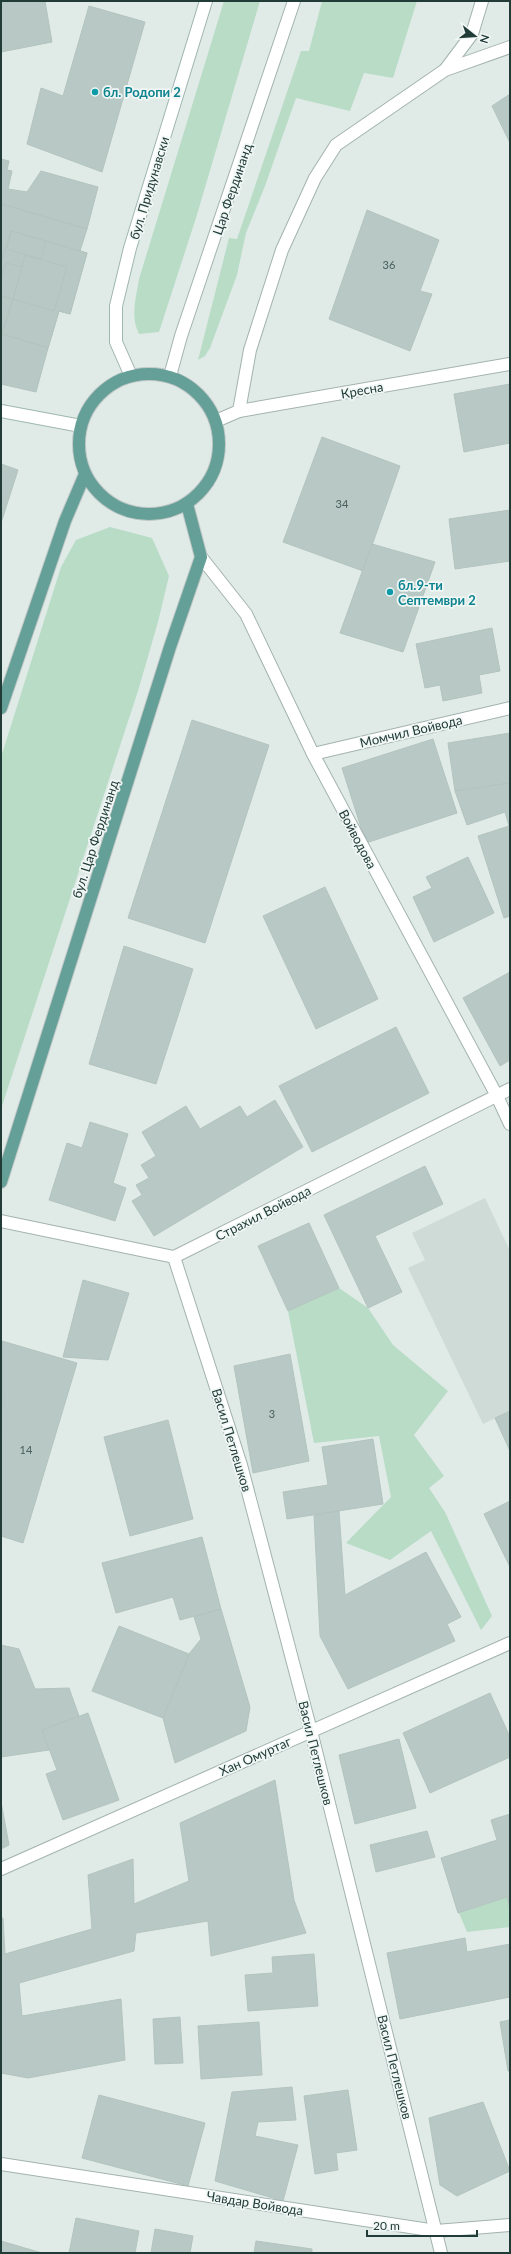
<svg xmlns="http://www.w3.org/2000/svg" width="511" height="2254" font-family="Lato,sans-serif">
  <rect width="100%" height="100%" fill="#e0ebe7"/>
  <!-- built -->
  <path fill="#cedbd7" d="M 485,1198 L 510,1251 L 510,1411 L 483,1424 L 408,1268 L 425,1260 L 412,1233 Z"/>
  <!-- green -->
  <g fill="#b9dcc7">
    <path d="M 224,1 L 260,1 L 196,218 L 159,332 L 139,334 C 130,316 136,298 139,279 Z"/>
    <path d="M 322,1 L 417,1 L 393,78 L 364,73 L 350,111 L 296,98 L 265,186 L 246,233 L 237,275 L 210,348 L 205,356 L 198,360 L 229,238 L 237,239 L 301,51 L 309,51 Z"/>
    <path d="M 110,527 L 152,538 L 169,576 L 158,622 L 138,691 L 1,1109 L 1,757 L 61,567 L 76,540 Z"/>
    <path d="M 339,1288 L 368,1308 L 393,1345 L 448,1391 L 414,1435 L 444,1476 L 429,1488 L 445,1512 L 492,1616 L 481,1630 L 431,1531 L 390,1560 L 346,1543 L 391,1497 L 379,1436 L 314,1443 L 288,1311 Z"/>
    <path d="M 507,1897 L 510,1908 L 510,1927 L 467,1932 L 459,1913 Z"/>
  </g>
  <!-- building -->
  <g fill="#b8c8c4" stroke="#b3c4bf">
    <path d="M 1,1 L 45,1 L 52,42 L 1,52 Z"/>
    <path d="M 89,6 L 145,22 L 102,172 L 27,144 L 41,88 L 63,96 Z"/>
    <path d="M 510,94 L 510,143 L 492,106 Z"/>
    <path d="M 1,159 L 9,161 L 7,170 L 12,171 L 8,189 L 27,192 L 41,171 L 98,187 L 87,229 L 1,204 Z"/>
    <path d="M 1,204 L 87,229 L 80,251 L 87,253 L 70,314 L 59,311 L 48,348 L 2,334 L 13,299 L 1,296 Z"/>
    <path d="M 367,210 L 439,240 L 420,291 L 432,294 L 410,351 L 329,319 Z"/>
    <path d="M 11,231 L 87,253 L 70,314 L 59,311 L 48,348 L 2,334 L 13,299 L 1,296 L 1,262 Z"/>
    <path d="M 11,231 L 46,241 L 41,259 L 7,249 Z"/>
    <path d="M 25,255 L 67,267 L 54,311 L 13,299 Z"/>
    <path d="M 6,263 L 22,267 L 13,299 L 1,296 L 1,278 Z"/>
    <path d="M 1,296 L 13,299 L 2,334 L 48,348 L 36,392 L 1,384 Z"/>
    <path d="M 510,384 L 510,443 L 464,452 L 454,394 Z"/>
    <path d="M 322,437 L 400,466 L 363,571 L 283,542 Z"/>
    <path d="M 1,464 L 18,470 L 1,523 Z"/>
    <path d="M 510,510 L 510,561 L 455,569 L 449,519 Z"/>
    <path d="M 372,544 L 435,562 L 403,652 L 340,633 Z"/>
    <path d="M 492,628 L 500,671 L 479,675 L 482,693 L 443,701 L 440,685 L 425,688 L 416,644 Z"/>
    <path d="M 192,720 L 269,745 L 205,943 L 128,918 Z"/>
    <path d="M 510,733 L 510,783 L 455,791 L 448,743 Z"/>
    <path d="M 433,739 L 457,813 L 366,843 L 342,768 Z"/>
    <path d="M 510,783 L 510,916 L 504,918 L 478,836 L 509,826 L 505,812 L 467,825 L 455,791 Z"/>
    <path d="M 468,857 L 494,913 L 434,942 L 413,897 L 432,888 L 426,877 Z"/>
    <path d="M 325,887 L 378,999 L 316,1029 L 263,916 Z"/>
    <path d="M 124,946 L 193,969 L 156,1084 L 89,1064 Z"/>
    <path d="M 510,972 L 510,1060 L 500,1066 L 463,998 Z"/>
    <path d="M 396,1027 L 429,1093 L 312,1152 L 279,1086 Z"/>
    <path d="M 275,1100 L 303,1147 L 154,1236 L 132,1201 L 142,1195 L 136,1185 L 149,1178 L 141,1165 L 156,1156 L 142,1132 L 186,1106 L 200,1129 L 240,1106 L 247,1117 Z"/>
    <path d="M 90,1122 L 128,1134 L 113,1183 L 126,1188 L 115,1221 L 49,1200 L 67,1143 L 82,1148 Z"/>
    <path d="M 425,1166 L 443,1204 L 375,1236 L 402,1292 L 368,1308 L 324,1215 Z"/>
    <path d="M 309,1223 L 339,1288 L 288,1311 L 258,1246 Z"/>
    <path d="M 83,1280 L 129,1293 L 108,1360 L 63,1357 Z"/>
    <path d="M 2,1341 L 77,1363 L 23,1543 L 1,1536 Z"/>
    <path d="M 290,1354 L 309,1461 L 253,1473 L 234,1366 Z"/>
    <path d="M 510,1411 L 510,1451 L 495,1418 Z"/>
    <path d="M 168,1420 L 193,1519 L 130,1536 L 104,1437 Z"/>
    <path d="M 373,1439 L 383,1504 L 287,1519 L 283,1492 L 328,1485 L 322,1447 Z"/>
    <path d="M 510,1501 L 510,1567 L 484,1514 Z"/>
    <path d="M 339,1511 L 345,1595 L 426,1552 L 461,1617 L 447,1624 L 455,1641 L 348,1689 L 320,1636 L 314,1515 Z"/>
    <path d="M 202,1537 L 221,1609 L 180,1620 L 173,1597 L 116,1613 L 102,1563 Z"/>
    <path d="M 221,1609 L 250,1707 L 246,1731 L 175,1763 L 163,1718 L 189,1654 L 201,1639 L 194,1617 Z"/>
    <path d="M 119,1626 L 189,1654 L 163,1718 L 92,1691 Z"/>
    <path d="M 1,1645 L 19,1649 L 35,1689 L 69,1688 L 79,1716 L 42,1730 L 49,1750 L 1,1757 Z"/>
    <path d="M 490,1693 L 510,1737 L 510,1757 L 430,1793 L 403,1733 Z"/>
    <path d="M 88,1713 L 119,1800 L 63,1820 L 46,1774 L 57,1770 L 42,1730 Z"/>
    <path d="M 399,1739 L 416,1808 L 355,1824 L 339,1755 Z"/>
    <path d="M 275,1780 L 294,1900 L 306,1933 L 211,1956 L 208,1921 L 136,1933 L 134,1951 L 19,1983 L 22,2016 L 121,1999 L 125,2060 L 28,2078 L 1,2073 L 1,1918 L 3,1918 L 5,1954 L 92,1929 L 88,1875 L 133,1859 L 134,1904 L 189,1881 L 180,1823 Z"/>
    <path d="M 1,1802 L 9,1845 L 1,1849 Z"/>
    <path d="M 510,1814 L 510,1908 L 507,1897 L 458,1913 L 441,1858 L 497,1840 L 491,1820 Z"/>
    <path d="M 427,1831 L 435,1857 L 376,1872 L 370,1845 Z"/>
    <path d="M 465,1938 L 467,1952 L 510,1944 L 510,1997 L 400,2019 L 387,1953 Z"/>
    <path d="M 314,1954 L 318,2006 L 248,2011 L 245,1975 L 273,1973 L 272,1957 Z"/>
    <path d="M 180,2017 L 183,2063 L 155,2064 L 153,2019 Z"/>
    <path d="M 510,2020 L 510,2071 L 508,2071 L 500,2022 Z"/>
    <path d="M 259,2022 L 262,2075 L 201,2079 L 198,2026 Z"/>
    <path d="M 292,2087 L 296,2120 L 258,2122 L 255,2136 L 298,2145 L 283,2201 L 215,2181 L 232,2092 Z"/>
    <path d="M 348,2090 L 357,2150 L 336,2153 L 338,2170 L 315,2174 L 304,2096 Z"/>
    <path d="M 99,2095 L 205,2123 L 188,2186 L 82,2158 Z"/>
    <path d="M 483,2102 L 510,2171 L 457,2196 L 440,2185 L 429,2118 Z"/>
    <path d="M 76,2218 L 139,2231 L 135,2253 L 69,2253 Z"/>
    <path d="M 155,2229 L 193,2236 L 190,2253 L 151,2253 Z"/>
    <path d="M 1,2241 L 42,2253 L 1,2253 Z"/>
    <path d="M 256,2241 L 312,2249 L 312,2253 L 254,2253 Z"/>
  </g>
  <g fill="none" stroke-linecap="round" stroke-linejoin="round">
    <defs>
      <g id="lane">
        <path d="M 445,70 L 472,34 L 482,1"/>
        <path d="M 170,376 L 181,336 L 294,1"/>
        <path d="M 239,411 L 250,350 L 282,250 L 315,178 L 336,145 L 445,70 L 510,47"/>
      </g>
      <g id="street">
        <path d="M 216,421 L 239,411 L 510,364"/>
        <path d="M 201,557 L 246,614 L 313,754 L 497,1096 L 510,1124"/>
        <path d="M 313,754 L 510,708"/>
        <path d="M 1,1221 L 174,1257 L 510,1089"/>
        <path d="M 174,1257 L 241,1465 L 311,1731 L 441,2253"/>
        <path d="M 1,1869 L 510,1643"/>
        <path d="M 1,2164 L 436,2231 L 510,2225"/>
      </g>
      <g id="secondary">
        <path d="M 131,376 L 116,342 L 116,306 L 130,248 L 206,1"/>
        <path d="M 1,411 L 81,426"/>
      </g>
      <g id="primary">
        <circle cx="149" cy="444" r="70"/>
        <path d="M 1,708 L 65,521 L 85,474"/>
        <path d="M 1,1182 L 170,647 L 201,557 L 187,504"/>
      </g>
    </defs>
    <!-- lane casing -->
    <use href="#lane" stroke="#a3b3af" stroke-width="14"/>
    <!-- street casing -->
    <use href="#street" stroke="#a3b3af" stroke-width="14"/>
    <!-- secondary casing -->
    <use href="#secondary" stroke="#9fb6b1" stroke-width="14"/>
    <!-- primary casing -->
    <use href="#primary" stroke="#c1c8c7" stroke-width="14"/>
    <!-- lane -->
    <use href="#lane" stroke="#fff" stroke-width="12"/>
    <!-- street -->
    <use href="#street" stroke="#fff" stroke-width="12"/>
    <!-- secondary -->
    <use href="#secondary" stroke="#fff" stroke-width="12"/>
    <!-- primary -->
    <use href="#primary" stroke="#65a098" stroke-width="12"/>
  </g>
  <!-- markers -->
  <g fill="#0f9aa8" stroke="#f0f7f5" stroke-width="1.5">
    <circle cx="95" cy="92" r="4"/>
    <circle cx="390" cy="592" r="4"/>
  </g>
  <g text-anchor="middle" stroke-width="3.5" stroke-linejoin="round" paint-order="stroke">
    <!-- number labels -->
    <g font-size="11" fill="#475e5a">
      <text x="389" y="269">36</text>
      <text x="342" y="508">34</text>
      <text x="272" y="1418">3</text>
      <text x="26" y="1454">14</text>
    </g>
    <!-- culture labels -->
    <g font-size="13" font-weight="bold" fill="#0d838f" stroke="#f0f7f5" text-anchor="start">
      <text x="103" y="97">бл. Родопи 2</text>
      <text x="398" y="590">бл.9-ти<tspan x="398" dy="15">Септември 2</tspan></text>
    </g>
    <!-- street labels -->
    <g font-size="13" fill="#213b37" stroke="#f0f7f5">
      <text transform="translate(149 188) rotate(-73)" y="5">бул. Придунавски</text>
      <text transform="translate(232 189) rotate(-71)" y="5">Цар Фердинанд</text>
      <text transform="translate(362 390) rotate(-10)" y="5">Кресна</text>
      <text transform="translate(411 731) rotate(-13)" y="5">Момчил Войвода</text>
      <text transform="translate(95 839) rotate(-72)" y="5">бул. Цар Фердинанд</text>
      <text transform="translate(358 839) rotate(62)" y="5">Войводова</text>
      <text transform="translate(263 1213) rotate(-27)" y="5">Страхил Войвода</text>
      <text transform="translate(232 1440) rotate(73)" y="5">Васил Петлешков</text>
      <text transform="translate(316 1753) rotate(76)" y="5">Васил Петлешков</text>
      <text transform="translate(255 1756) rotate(-24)" y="5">Хан Омуртаг</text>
      <text transform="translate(395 2067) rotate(76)" y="5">Васил Петлешков</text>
      <text transform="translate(255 2203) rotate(9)" y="5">Чавдар Войвода</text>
    </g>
  </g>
  <!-- border -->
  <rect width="511" height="2254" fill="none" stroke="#213b37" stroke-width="4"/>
  <!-- north arrow -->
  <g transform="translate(475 36) rotate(107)" stroke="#f0f7f5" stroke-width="3" paint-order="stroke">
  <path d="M0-3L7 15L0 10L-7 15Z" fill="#213b37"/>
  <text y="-6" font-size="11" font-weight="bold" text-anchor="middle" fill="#213b37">N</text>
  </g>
  <!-- scale -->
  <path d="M367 2230v6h110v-6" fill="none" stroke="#213b37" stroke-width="2"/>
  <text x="373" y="2230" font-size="12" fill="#213b37" stroke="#f0f7f5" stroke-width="3" paint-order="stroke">20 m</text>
</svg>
